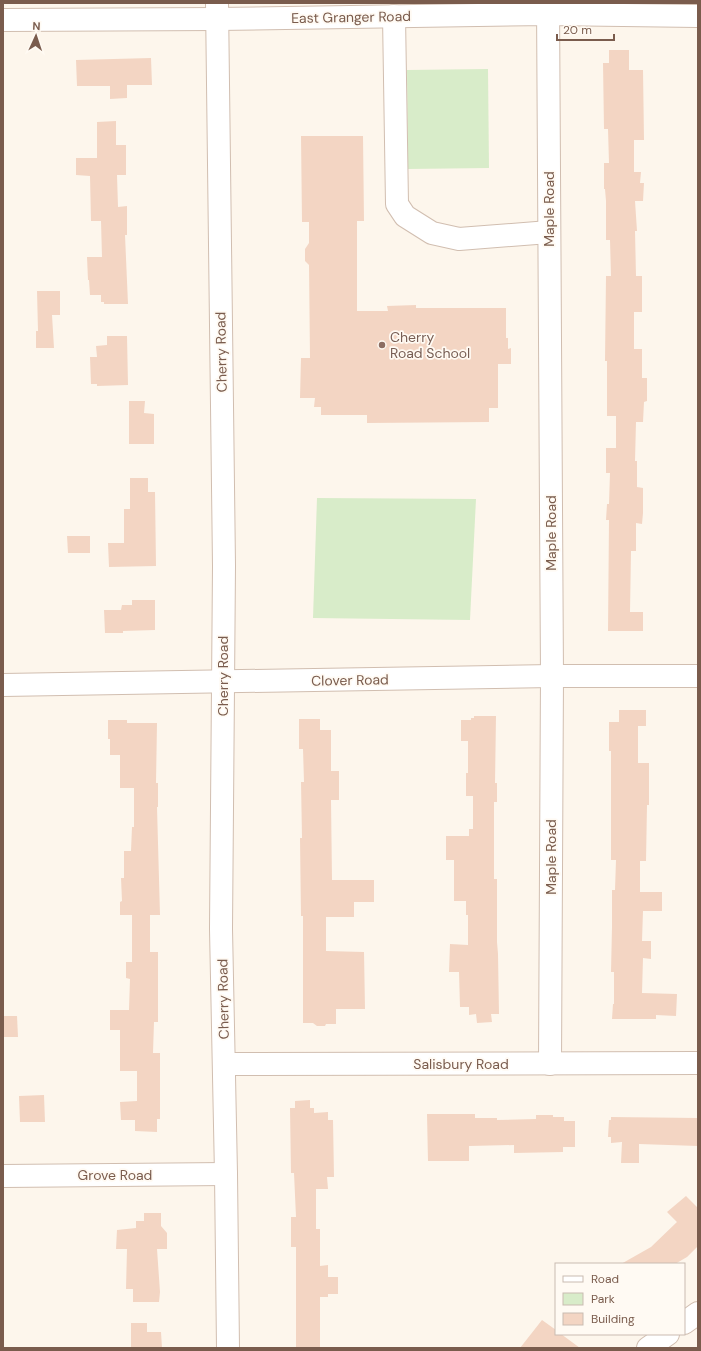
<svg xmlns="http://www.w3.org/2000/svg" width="701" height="1351" font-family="'DM Sans',sans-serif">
  <rect width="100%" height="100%" fill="#fdf6ec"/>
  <!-- green -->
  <g fill="#d8ecc9">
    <path d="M 488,69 L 489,168 L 408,169 L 407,70 Z"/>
    <path d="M 317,498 L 476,499 L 470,620 L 313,618 Z"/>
  </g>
  <!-- building -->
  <g fill="#f3d5c3">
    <path d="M 609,50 L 629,50 L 629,70 L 643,70 L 644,140 L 634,140 L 634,172 L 641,172 L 640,183 L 644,183 L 643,201 L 635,201 L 637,231 L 635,231 L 636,276 L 642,276 L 642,312 L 634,312 L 634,349 L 642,349 L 642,378 L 647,378 L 647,401 L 644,402 L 643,422 L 636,422 L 635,461 L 637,461 L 637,487 L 643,488 L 643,513 L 642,524 L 636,523 L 636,551 L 631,551 L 630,612 L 643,612 L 643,631 L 608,631 L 609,520 L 606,520 L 607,504 L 609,504 L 610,473 L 606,473 L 606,448 L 616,448 L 616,416 L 607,416 L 607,361 L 605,361 L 606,276 L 611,276 L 610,240 L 606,240 L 606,201 L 605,189 L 604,189 L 604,163 L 609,163 L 608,129 L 604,129 L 603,63 L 609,63 Z"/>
    <path d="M 151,58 L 152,85 L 127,85 L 127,98 L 110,99 L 110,86 L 77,86 L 76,60 Z"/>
    <path d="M 116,121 L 116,145 L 126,145 L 126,175 L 117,175 L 118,207 L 127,206 L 127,235 L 125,235 L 128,304 L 104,304 L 104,302 L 101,302 L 101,295 L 90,295 L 89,280 L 88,280 L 87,257 L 102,257 L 101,221 L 91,221 L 90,176 L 76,175 L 76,158 L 97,158 L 97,122 Z"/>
    <path d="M 301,136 L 363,136 L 364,221 L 357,221 L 357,311 L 388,311 L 387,306 L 416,305 L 416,308 L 506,308 L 506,338 L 508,338 L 508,349 L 511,348 L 511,364 L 498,364 L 498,408 L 489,408 L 489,422 L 367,423 L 367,415 L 321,415 L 321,407 L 314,407 L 315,398 L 300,398 L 301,358 L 310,358 L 309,265 L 305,261 L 305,249 L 309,243 L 309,222 L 302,222 Z"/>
    <path d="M 37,291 L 60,291 L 60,315 L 52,315 L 54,348 L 36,348 L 36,331 L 38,331 Z"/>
    <path d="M 107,336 L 127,336 L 128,385 L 97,386 L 97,384 L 91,384 L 90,357 L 97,357 L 96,346 L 107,345 Z"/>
    <path d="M 129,401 L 145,401 L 144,413 L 154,414 L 154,444 L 129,444 Z"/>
    <path d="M 130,478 L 148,478 L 148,492 L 155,492 L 156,566 L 109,567 L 108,543 L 124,543 L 124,509 L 130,509 Z"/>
    <path d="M 67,536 L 90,536 L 90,553 L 68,553 Z"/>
    <path d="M 132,600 L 155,600 L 155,630 L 123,631 L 123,633 L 105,633 L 104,610 L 121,610 L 122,605 L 132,605 Z"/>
    <path d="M 619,710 L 646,710 L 646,726 L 638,726 L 638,763 L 649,763 L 649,805 L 647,805 L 646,861 L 640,861 L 640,892 L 662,892 L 662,911 L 643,911 L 642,941 L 651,941 L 651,959 L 643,958 L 642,993 L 677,994 L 676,1016 L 656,1015 L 656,1019 L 612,1019 L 613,1004 L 614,1004 L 614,972 L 611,972 L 612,927 L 612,890 L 615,890 L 616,860 L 611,860 L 611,751 L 609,751 L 609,722 L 619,722 Z"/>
    <path d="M 474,716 L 496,716 L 495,783 L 497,783 L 497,802 L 494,802 L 494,879 L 497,879 L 497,942 L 498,954 L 499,1014 L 491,1014 L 492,1022 L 477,1023 L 476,1014 L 469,1015 L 469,1007 L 460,1007 L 459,972 L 449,972 L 450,944 L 468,945 L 468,915 L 466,915 L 466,901 L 454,901 L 454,860 L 446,860 L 446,836 L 469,836 L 469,829 L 473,829 L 473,796 L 466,796 L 466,773 L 468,773 L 468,741 L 461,741 L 461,720 L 471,720 L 471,718 L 474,718 Z"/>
    <path d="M 299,719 L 320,719 L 320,730 L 331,730 L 331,771 L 339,771 L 339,800 L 331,800 L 332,880 L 374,880 L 374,902 L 354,902 L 354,917 L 326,917 L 326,951 L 364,952 L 365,1009 L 336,1009 L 336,1024 L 326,1024 L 325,1026 L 317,1026 L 313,1023 L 303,1023 L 303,916 L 301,916 L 300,838 L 302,838 L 301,782 L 304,782 L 303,749 L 299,749 Z"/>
    <path d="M 108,720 L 127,720 L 127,723 L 157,723 L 156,783 L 158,783 L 158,807 L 157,807 L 160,915 L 150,915 L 150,952 L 158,952 L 158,1022 L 154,1022 L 153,1053 L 160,1053 L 160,1119 L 157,1119 L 157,1132 L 135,1131 L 135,1120 L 121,1120 L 120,1102 L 137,1101 L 137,1071 L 120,1071 L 120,1030 L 110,1030 L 110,1010 L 129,1010 L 130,979 L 126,978 L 126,962 L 132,962 L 132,915 L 120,915 L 120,902 L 122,901 L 121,878 L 124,878 L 124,851 L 131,851 L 132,827 L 134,827 L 134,788 L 120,788 L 120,755 L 110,755 L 110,739 L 108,739 Z"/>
    <path d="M 3,1016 L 17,1016 L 18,1037 L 3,1037 Z"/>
    <path d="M 44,1095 L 45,1122 L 20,1122 L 19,1096 Z"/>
    <path d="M 310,1100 L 310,1108 L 314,1108 L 314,1113 L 328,1112 L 328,1120 L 333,1120 L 334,1177 L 327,1177 L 328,1189 L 316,1189 L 316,1229 L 320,1229 L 320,1266 L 328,1265 L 328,1277 L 338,1277 L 338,1294 L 328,1294 L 328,1297 L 320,1297 L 320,1348 L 296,1348 L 296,1247 L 291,1247 L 291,1217 L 296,1217 L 294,1173 L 291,1173 L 290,1108 L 295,1108 L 295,1101 Z"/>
    <path d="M 427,1114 L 475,1114 L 475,1118 L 497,1118 L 497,1120 L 536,1119 L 536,1115 L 553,1115 L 553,1117 L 564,1117 L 564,1121 L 575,1121 L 575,1147 L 563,1147 L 563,1152 L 514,1153 L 514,1145 L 469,1146 L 469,1161 L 428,1161 Z"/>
    <path d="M 611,1117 L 698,1118 L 698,1146 L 639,1144 L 639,1163 L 621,1163 L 622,1142 L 611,1143 L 611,1137 L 608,1137 L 609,1120 L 611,1120 Z"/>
    <path d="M 686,1196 L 698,1208 L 698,1246 L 687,1257 L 675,1264 L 621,1264 L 651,1247 L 677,1222 L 667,1212 Z"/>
    <path d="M 144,1213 L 161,1213 L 161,1226 L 167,1233 L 167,1249 L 157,1249 L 160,1292 L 159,1302 L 133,1302 L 133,1289 L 126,1289 L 127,1249 L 116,1249 L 117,1230 L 136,1228 L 136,1221 L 144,1221 Z"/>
    <path d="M 542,1320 L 556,1330 L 556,1334 L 561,1334 L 580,1348 L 520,1348 Z"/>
    <path d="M 131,1323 L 147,1323 L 147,1332 L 161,1332 L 162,1348 L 131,1348 Z"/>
  </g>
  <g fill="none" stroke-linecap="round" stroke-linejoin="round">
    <defs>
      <g id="minor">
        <path d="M 217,3 L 224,566 L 221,929 L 226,1174 L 228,1348"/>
        <path d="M 548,3 L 552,676 L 550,1064"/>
        <path d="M 394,16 L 397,204 L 405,216 L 432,233 L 459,239 L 549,232"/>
        <path d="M 3,20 L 217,19 L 548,14 L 698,16"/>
        <path d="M 3,685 L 552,676 L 698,676"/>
        <path d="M 224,1064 L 698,1063"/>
        <path d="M 3,1176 L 226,1174"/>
        <path d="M 684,1323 L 698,1313"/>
        <path d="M 648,1348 L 668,1334"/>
      </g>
    </defs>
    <!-- minor casing -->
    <use href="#minor" stroke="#d1beb0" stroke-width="24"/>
    <!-- minor -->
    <use href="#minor" stroke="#fff" stroke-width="22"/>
  </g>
  <!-- markers -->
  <circle fill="#8d6e63" stroke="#fffaf3" stroke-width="1.5" cx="382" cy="345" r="4"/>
  <g text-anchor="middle" stroke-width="3.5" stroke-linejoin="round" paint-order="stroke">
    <!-- street labels -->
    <g font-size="14" fill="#7a5c4d" stroke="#fffaf3">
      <text transform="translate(351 17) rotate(-1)" y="5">East Granger Road</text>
      <text transform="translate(549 209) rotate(-90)" y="5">Maple Road</text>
      <text transform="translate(221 352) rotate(-91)" y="5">Cherry Road</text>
      <text transform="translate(551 533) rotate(-90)" y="5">Maple Road</text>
      <text transform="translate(223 676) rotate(-90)" y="5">Cherry Road</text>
      <text transform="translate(350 680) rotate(-1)" y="5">Clover Road</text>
      <text transform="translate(551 857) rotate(-90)" y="5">Maple Road</text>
      <text transform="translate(223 999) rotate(-91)" y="5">Cherry Road</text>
      <text x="461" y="1069">Salisbury Road</text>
      <text x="115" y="1180">Grove Road</text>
    </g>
    <!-- education labels -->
    <g font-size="14" fill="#785e54" stroke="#fffaf3" text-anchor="start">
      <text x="390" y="342">Cherry<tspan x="390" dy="16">Road School</tspan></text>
    </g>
  </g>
  <!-- border -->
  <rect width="701" height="1351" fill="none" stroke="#7a5c4d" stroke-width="8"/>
  <!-- legend -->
  <rect x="555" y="1263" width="130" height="72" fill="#fffaf3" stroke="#cabbb1"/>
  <rect x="563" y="1276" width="20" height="6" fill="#ffffff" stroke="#cabbb1"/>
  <text x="591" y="1283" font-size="12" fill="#7a5c4d">Road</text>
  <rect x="563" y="1293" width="20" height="12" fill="#d8ecc9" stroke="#cabbb1"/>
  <text x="591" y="1303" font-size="12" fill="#7a5c4d">Park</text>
  <rect x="563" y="1313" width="20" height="12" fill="#f3d5c3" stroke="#cabbb1"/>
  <text x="591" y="1323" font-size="12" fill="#7a5c4d">Building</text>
  <!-- north arrow -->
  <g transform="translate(36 36) rotate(3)" stroke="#fffaf3" stroke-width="3" paint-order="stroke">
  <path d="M0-3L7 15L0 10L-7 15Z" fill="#7a5c4d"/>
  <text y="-6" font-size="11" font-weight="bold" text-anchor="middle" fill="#7a5c4d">N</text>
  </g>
  <!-- scale -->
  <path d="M557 34v6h57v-6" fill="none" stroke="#7a5c4d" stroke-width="2"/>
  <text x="563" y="34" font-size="12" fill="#7a5c4d" stroke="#fffaf3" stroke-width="3" paint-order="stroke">20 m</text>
</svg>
